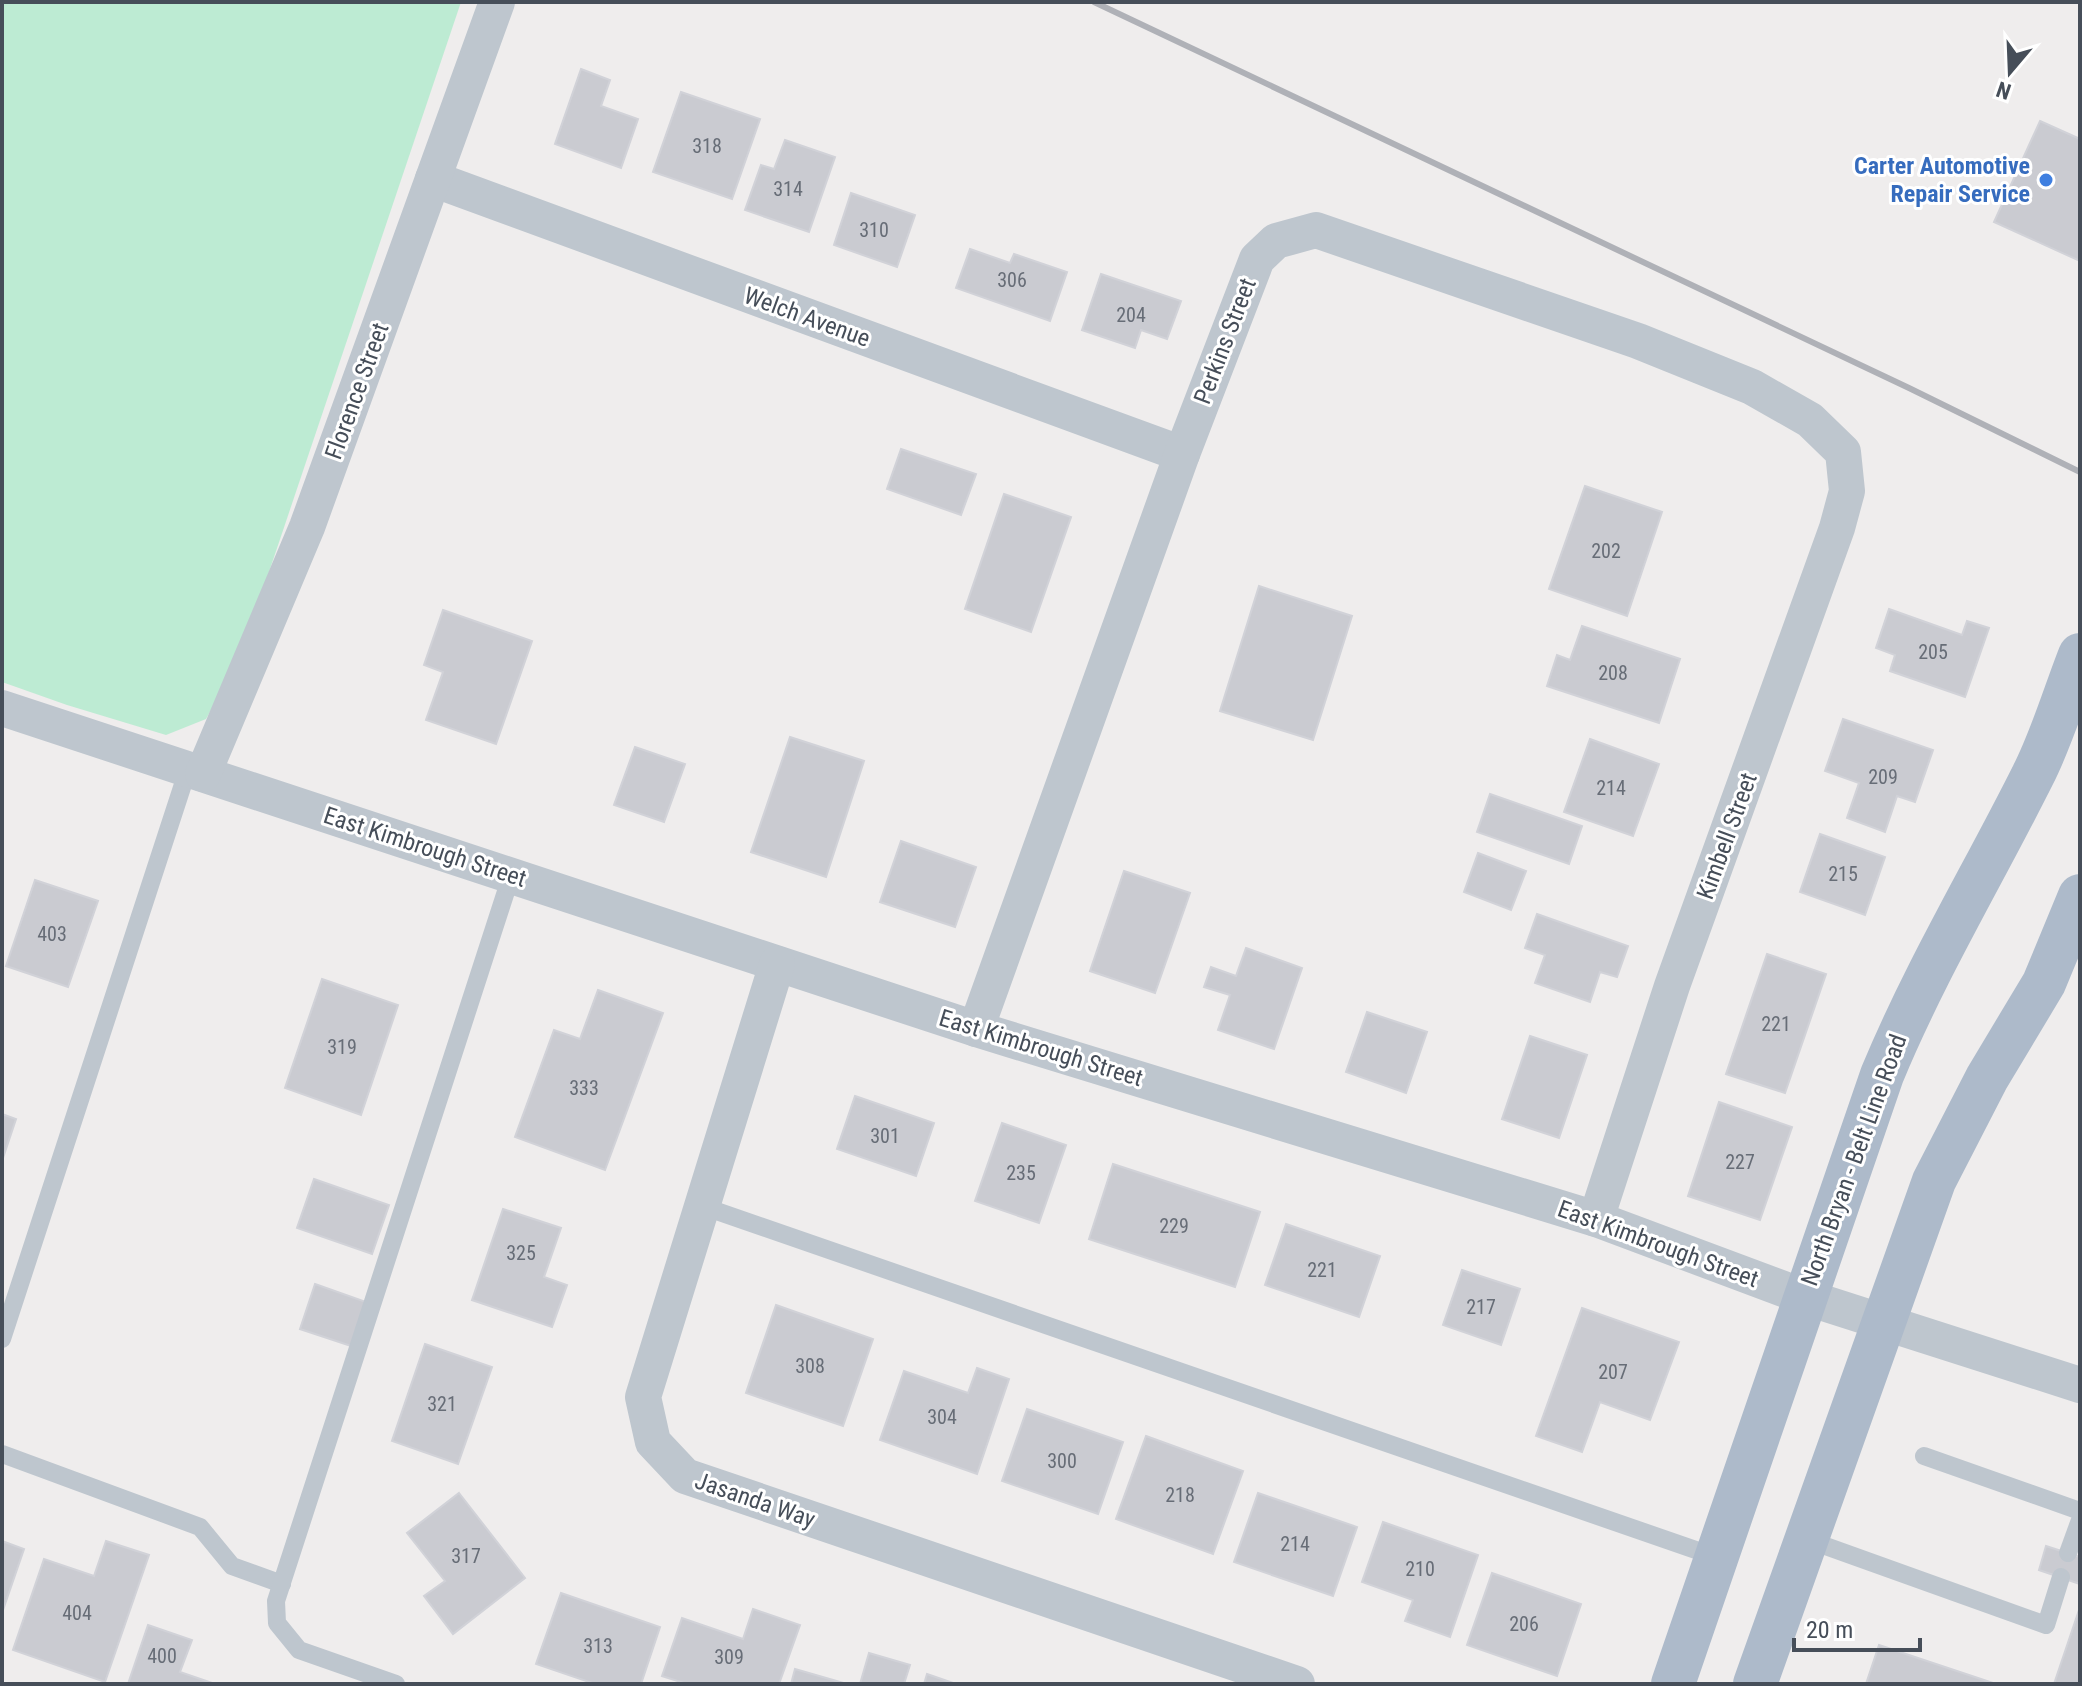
<svg xmlns="http://www.w3.org/2000/svg" width="2082" height="1686" font-family="'Roboto Condensed',sans-serif">
  <rect width="100%" height="100%" fill="#efeded"/>
  <!-- green -->
  <path fill="#bdebd3" d="M 2,2 L 461,2 L 240,658 L 206,719 L 166,735 L 67,705 L 2,682 Z"/>
  <!-- building -->
  <g fill="#cacbd1" stroke="#d1d2d8" stroke-width="2">
    <path d="M 581,69 L 610,80 L 601,106 L 638,119 L 621,168 L 555,144 Z"/>
    <path d="M 681,92 L 760,119 L 732,199 L 653,172 Z"/>
    <path d="M 2040,121 L 2080,139 L 2080,261 L 1994,222 Z"/>
    <path d="M 785,140 L 835,157 L 809,232 L 745,210 L 761,165 L 774,169 Z"/>
    <path d="M 851,193 L 915,215 L 897,267 L 834,245 Z"/>
    <path d="M 970,249 L 1010,263 L 1014,254 L 1067,272 L 1050,321 L 956,288 Z"/>
    <path d="M 1101,274 L 1181,301 L 1167,339 L 1141,330 L 1135,348 L 1082,330 Z"/>
    <path d="M 901,449 L 976,474 L 961,515 L 887,489 Z"/>
    <path d="M 1585,486 L 1662,512 L 1627,616 L 1549,589 Z"/>
    <path d="M 1004,494 L 1071,517 L 1031,632 L 965,609 Z"/>
    <path d="M 1259,586 L 1352,616 L 1313,740 L 1220,711 Z"/>
    <path d="M 1889,609 L 1962,635 L 1967,621 L 1989,628 L 1965,697 L 1890,671 L 1895,655 L 1876,648 Z"/>
    <path d="M 443,610 L 532,641 L 496,744 L 426,720 L 443,672 L 424,665 Z"/>
    <path d="M 1582,626 L 1680,659 L 1659,723 L 1547,686 L 1557,655 L 1570,660 Z"/>
    <path d="M 1843,719 L 1933,750 L 1915,802 L 1897,796 L 1885,832 L 1847,818 L 1859,783 L 1825,771 Z"/>
    <path d="M 790,737 L 864,761 L 826,877 L 751,852 Z"/>
    <path d="M 1590,739 L 1659,764 L 1633,836 L 1564,812 Z"/>
    <path d="M 635,747 L 685,764 L 664,822 L 614,805 Z"/>
    <path d="M 1490,794 L 1582,826 L 1569,864 L 1477,832 Z"/>
    <path d="M 1820,834 L 1885,857 L 1865,915 L 1800,892 Z"/>
    <path d="M 901,841 L 976,867 L 955,927 L 880,902 Z"/>
    <path d="M 1478,853 L 1526,871 L 1511,910 L 1464,892 Z"/>
    <path d="M 1124,871 L 1190,893 L 1155,993 L 1090,971 Z"/>
    <path d="M 35,880 L 98,901 L 68,987 L 6,966 Z"/>
    <path d="M 1537,914 L 1628,946 L 1617,977 L 1600,972 L 1590,1002 L 1535,983 L 1545,955 L 1525,948 Z"/>
    <path d="M 1246,948 L 1302,968 L 1274,1049 L 1218,1030 L 1230,995 L 1204,987 L 1211,967 L 1236,976 Z"/>
    <path d="M 1767,954 L 1826,974 L 1785,1093 L 1726,1074 Z"/>
    <path d="M 322,979 L 398,1005 L 361,1115 L 285,1088 Z"/>
    <path d="M 598,990 L 663,1013 L 605,1170 L 515,1137 L 554,1030 L 580,1039 Z"/>
    <path d="M 1367,1012 L 1427,1032 L 1406,1093 L 1346,1072 Z"/>
    <path d="M 1530,1036 L 1587,1055 L 1559,1138 L 1502,1119 Z"/>
    <path d="M 855,1096 L 934,1123 L 916,1176 L 837,1149 Z"/>
    <path d="M 1719,1102 L 1792,1127 L 1760,1220 L 1688,1196 Z"/>
    <path d="M 2,1114 L 16,1119 L 2,1161 Z"/>
    <path d="M 1002,1123 L 1066,1145 L 1039,1223 L 975,1201 Z"/>
    <path d="M 1113,1164 L 1260,1212 L 1235,1287 L 1089,1239 Z"/>
    <path d="M 314,1179 L 389,1205 L 372,1254 L 297,1228 Z"/>
    <path d="M 503,1209 L 561,1228 L 544,1277 L 567,1285 L 552,1327 L 472,1300 Z"/>
    <path d="M 1286,1224 L 1380,1256 L 1359,1317 L 1265,1285 Z"/>
    <path d="M 1462,1270 L 1520,1289 L 1501,1345 L 1443,1325 Z"/>
    <path d="M 315,1284 L 369,1303 L 354,1347 L 300,1329 Z"/>
    <path d="M 776,1305 L 873,1339 L 843,1426 L 746,1393 Z"/>
    <path d="M 1582,1308 L 1679,1342 L 1650,1420 L 1600,1402 L 1582,1452 L 1536,1436 Z"/>
    <path d="M 425,1344 L 492,1367 L 458,1464 L 392,1441 Z"/>
    <path d="M 977,1368 L 1009,1379 L 977,1474 L 880,1440 L 904,1371 L 968,1393 Z"/>
    <path d="M 1027,1409 L 1123,1442 L 1098,1514 L 1002,1481 Z"/>
    <path d="M 1146,1436 L 1243,1471 L 1213,1554 L 1116,1519 Z"/>
    <path d="M 459,1493 L 525,1578 L 453,1634 L 424,1596 L 445,1581 L 407,1533 Z"/>
    <path d="M 1258,1493 L 1357,1527 L 1333,1596 L 1234,1562 Z"/>
    <path d="M 1383,1522 L 1478,1555 L 1450,1637 L 1405,1621 L 1413,1600 L 1362,1582 Z"/>
    <path d="M 2,1541 L 24,1549 L 2,1613 Z"/>
    <path d="M 106,1541 L 149,1555 L 105,1682 L 13,1650 L 44,1559 L 94,1576 Z"/>
    <path d="M 2046,1546 L 2080,1557 L 2080,1584 L 2039,1570 Z"/>
    <path d="M 1492,1573 L 1581,1604 L 1557,1676 L 1467,1645 Z"/>
    <path d="M 561,1593 L 660,1627 L 641,1684 L 595,1684 L 536,1664 Z"/>
    <path d="M 2080,1607 L 2080,1684 L 2054,1684 Z"/>
    <path d="M 753,1609 L 800,1625 L 779,1684 L 687,1684 L 662,1676 L 682,1618 L 743,1639 Z"/>
    <path d="M 148,1625 L 192,1640 L 180,1672 L 215,1684 L 128,1684 Z"/>
    <path d="M 1879,1645 L 1996,1684 L 1866,1684 Z"/>
    <path d="M 869,1653 L 910,1665 L 904,1684 L 860,1684 Z"/>
    <path d="M 795,1669 L 847,1684 L 791,1684 Z"/>
    <path d="M 927,1674 L 956,1684 L 924,1684 Z"/>
  </g>
  <g fill="none" stroke-linecap="round" stroke-linejoin="round">
    <!-- service -->
    <g stroke="#bec6ce" stroke-width="18">
      <path d="M 702,1206 L 1716,1557"/>
      <path d="M 2,1339 L 188,769"/>
      <path d="M 2,1454 L 200,1527 L 232,1566 L 282,1584"/>
      <path d="M 1924,1456 L 2080,1511"/>
      <path d="M 1806,1539 L 2046,1625 L 2061,1577"/>
      <path d="M 2068,1553 L 2080,1520"/>
      <path d="M 396,1684 L 299,1650 L 277,1623 L 276,1601 L 511,876"/>
    </g>
    <!-- minor -->
    <g stroke="#bec6ce" stroke-width="36">
      <path d="M 433,179 L 1182,454"/>
      <path d="M 2,708 L 976,1029 L 1596,1219 L 1805,1297 L 2080,1385"/>
      <path d="M 203,774 L 307,527 L 497,2"/>
      <path d="M 777,964 L 643,1397 L 653,1442 L 685,1476 L 1297,1684"/>
      <path d="M 976,1029 L 1182,454 L 1257,259 L 1276,241 L 1316,230 L 1638,341 L 1752,387 L 1810,420 L 1843,452 L 1847,491 L 1837,528 L 1672,986 L 1596,1219"/>
    </g>
    <!-- primary -->
    <g stroke="#adbaca" stroke-width="44">
      <path d="M 1673,1684 L 1882,1075 C 1925,971 1983,875 2033,775 C 2052,738 2065,693 2080,655"/>
      <path d="M 1755,1684 L 1934,1181 L 1987,1078 L 2044,983 L 2080,896"/>
    </g>
    <!-- rail -->
    <path stroke="#afb1b7" stroke-width="6" d="M 1094,2 L 1909,388 L 2080,472"/>
  </g>
  <!-- markers -->
  <circle fill="#3f7fe0" stroke="#fff" stroke-width="3" cx="2046" cy="180" r="8"/>
  <g text-anchor="middle" stroke-width="6" stroke-linejoin="round" paint-order="stroke">
    <!-- number labels -->
    <g font-size="20" fill="#676d77">
      <text x="707" y="153">318</text>
      <text x="788" y="196">314</text>
      <text x="874" y="237">310</text>
      <text x="1012" y="287">306</text>
      <text x="1131" y="322">204</text>
      <text x="1606" y="558">202</text>
      <text x="1933" y="659">205</text>
      <text x="1613" y="680">208</text>
      <text x="1883" y="784">209</text>
      <text x="1611" y="795">214</text>
      <text x="1843" y="881">215</text>
      <text x="52" y="941">403</text>
      <text x="1776" y="1031">221</text>
      <text x="342" y="1054">319</text>
      <text x="584" y="1095">333</text>
      <text x="885" y="1143">301</text>
      <text x="1740" y="1169">227</text>
      <text x="1021" y="1180">235</text>
      <text x="1174" y="1233">229</text>
      <text x="521" y="1260">325</text>
      <text x="1322" y="1277">221</text>
      <text x="1481" y="1314">217</text>
      <text x="810" y="1373">308</text>
      <text x="1613" y="1379">207</text>
      <text x="442" y="1411">321</text>
      <text x="942" y="1424">304</text>
      <text x="1062" y="1468">300</text>
      <text x="1180" y="1502">218</text>
      <text x="1295" y="1551">214</text>
      <text x="466" y="1563">317</text>
      <text x="1420" y="1576">210</text>
      <text x="77" y="1620">404</text>
      <text x="1524" y="1631">206</text>
      <text x="598" y="1653">313</text>
      <text x="162" y="1663">400</text>
      <text x="729" y="1664">309</text>
    </g>
    <!-- shop labels -->
    <g font-size="24" font-weight="bold" fill="#366cbe" stroke="#fff" text-anchor="end">
      <text x="2030" y="174">Carter Automotive<tspan x="2030" dy="28">Repair Service</tspan></text>
    </g>
    <!-- street labels -->
    <g font-size="24" fill="#464e59" stroke="#fff">
      <text transform="translate(807 317) rotate(20)" y="8">Welch Avenue</text>
      <text transform="translate(1225 341) rotate(-69)" y="8">Perkins Street</text>
      <text transform="translate(357 391) rotate(-70)" y="8">Florence Street</text>
      <text transform="translate(1727 836) rotate(-70)" y="8">Kimbell Street</text>
      <text transform="translate(425 847) rotate(18)" y="8">East Kimbrough Street</text>
      <text transform="translate(1041 1048) rotate(17)" y="8">East Kimbrough Street</text>
      <text transform="translate(1854 1160) rotate(-70)" y="8">North Bryan - Belt Line Road</text>
      <text transform="translate(1658 1244) rotate(20)" y="8">East Kimbrough Street</text>
      <text transform="translate(755 1500) rotate(19)" y="8">Jasanda Way</text>
    </g>
  </g>
  <!-- border -->
  <rect width="2082" height="1686" fill="none" stroke="#464e59" stroke-width="8"/>
  <!-- north arrow -->
  <g transform="translate(2010 72) rotate(199)" stroke="#ffffff" stroke-width="6" paint-order="stroke">
  <path d="M0-6L14 30L0 20L-14 30Z" fill="#464e59"/>
  <text y="-12" font-size="22" font-weight="bold" text-anchor="middle" fill="#464e59">N</text>
  </g>
  <!-- scale -->
  <path d="M1794 1638v12h126v-12" fill="none" stroke="#464e59" stroke-width="4"/>
  <text x="1806" y="1638" font-size="24" fill="#464e59" stroke="#ffffff" stroke-width="6" paint-order="stroke">20 m</text>
</svg>
